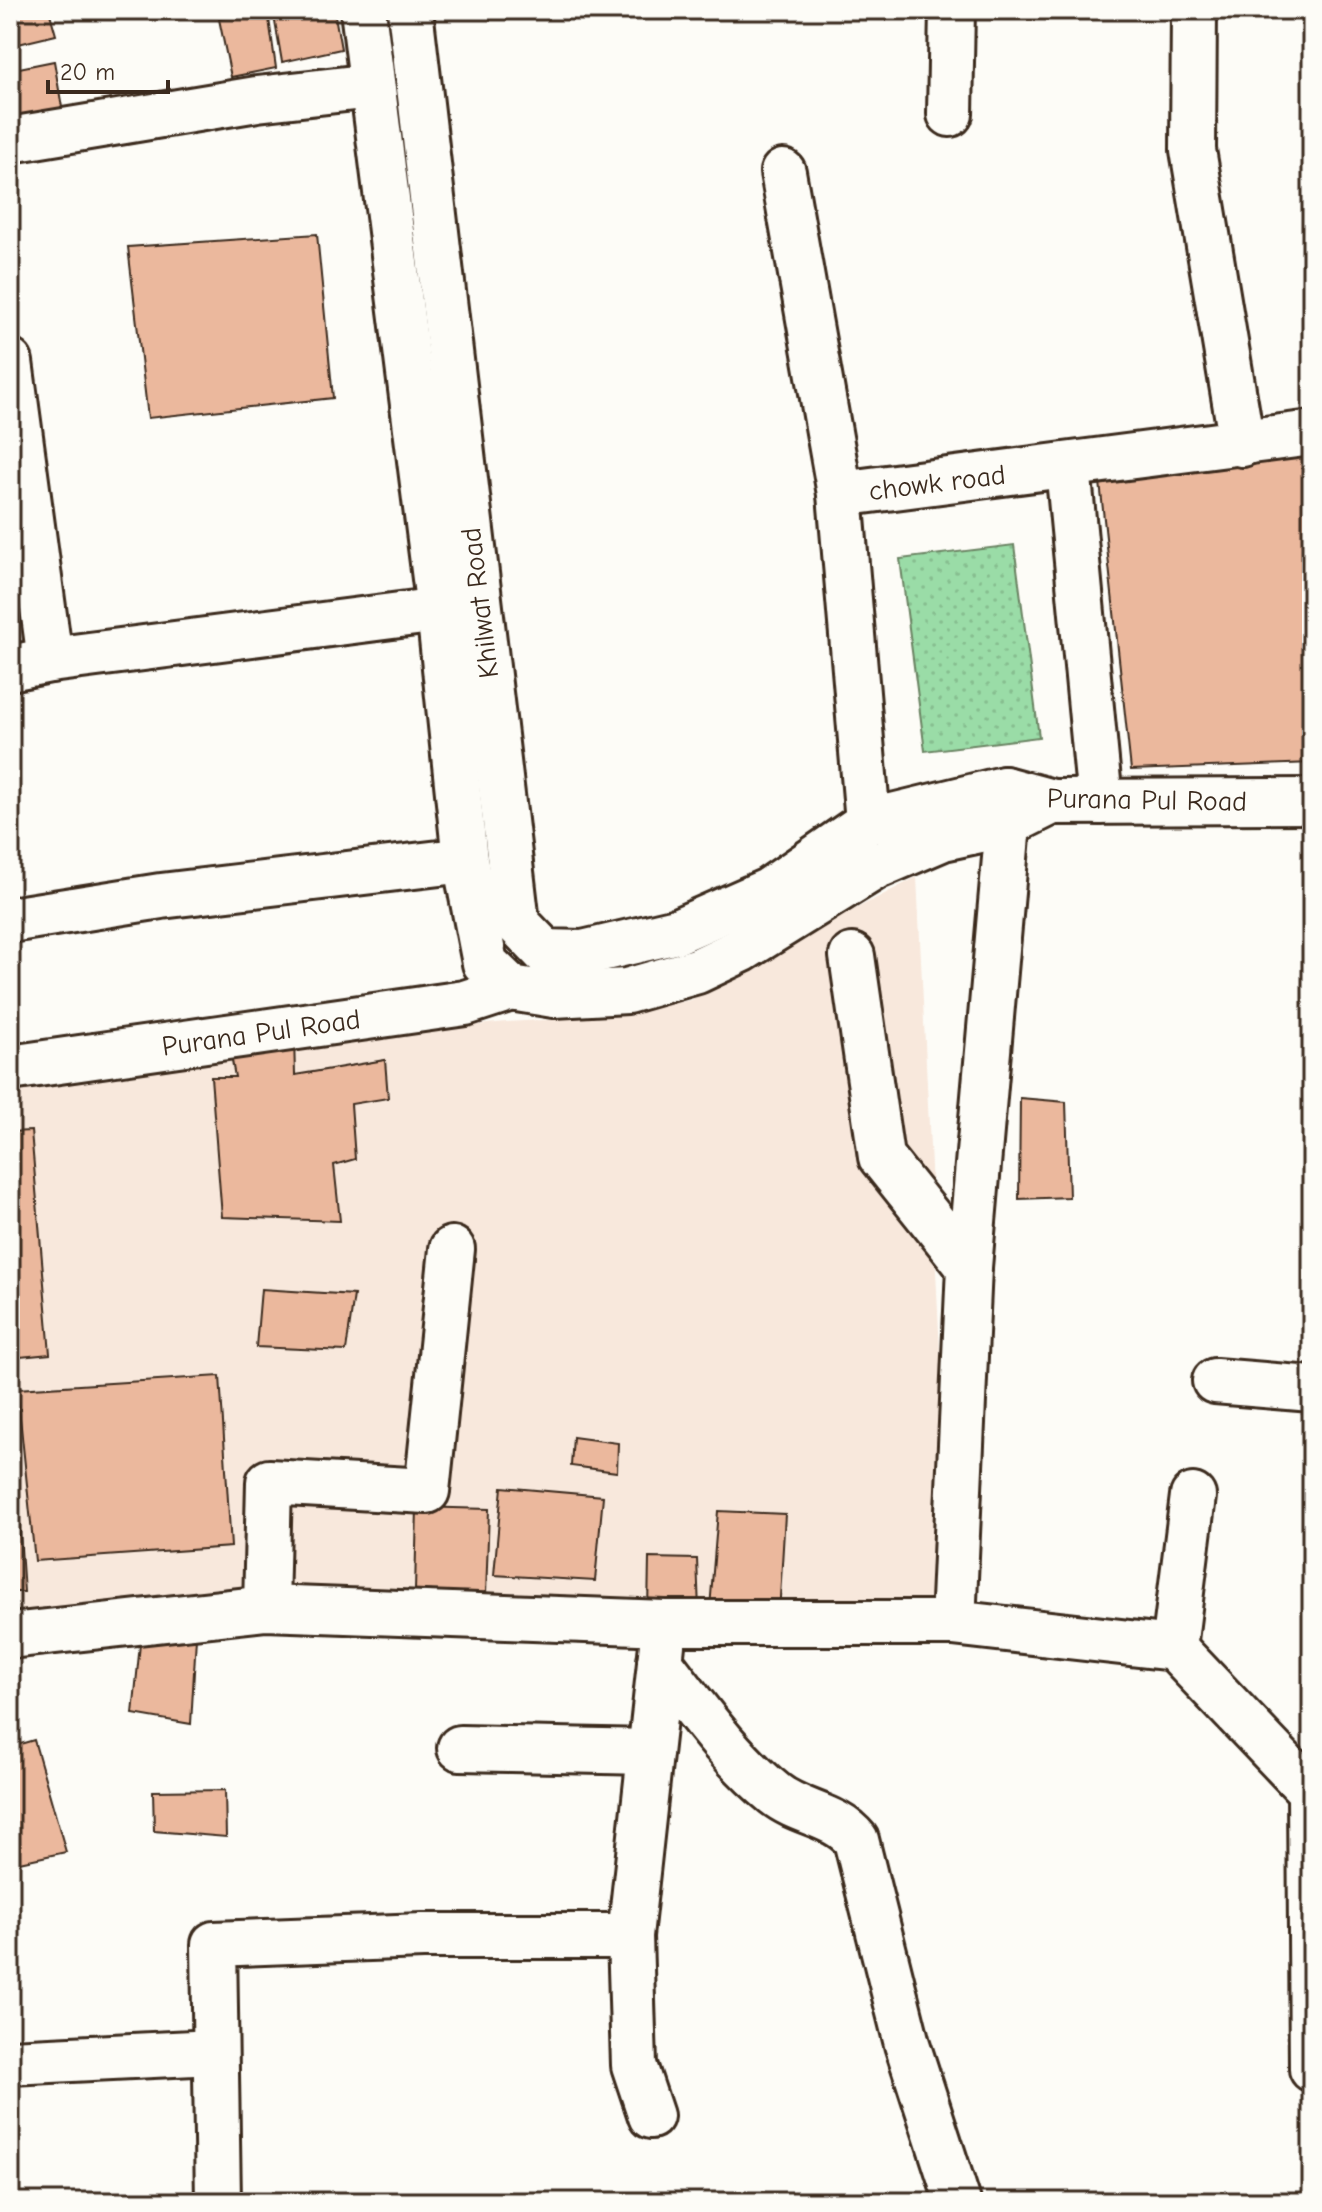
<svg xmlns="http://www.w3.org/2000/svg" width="1322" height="2212" font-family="'Comic Neue',sans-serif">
  <defs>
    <pattern id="park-dots" width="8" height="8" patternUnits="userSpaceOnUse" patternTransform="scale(2)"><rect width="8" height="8" fill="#9adca7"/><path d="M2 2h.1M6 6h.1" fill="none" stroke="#86bd8f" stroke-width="1.8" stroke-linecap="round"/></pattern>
  </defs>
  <rect width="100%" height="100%" fill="#fdfcf7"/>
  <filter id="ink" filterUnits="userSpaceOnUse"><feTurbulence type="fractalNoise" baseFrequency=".0125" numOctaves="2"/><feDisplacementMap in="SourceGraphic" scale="16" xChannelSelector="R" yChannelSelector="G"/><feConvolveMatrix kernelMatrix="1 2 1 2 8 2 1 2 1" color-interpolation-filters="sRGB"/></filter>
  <g filter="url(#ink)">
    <!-- built -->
    <path fill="#f8e8dc" d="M 917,877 L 953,1623 L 266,1608 L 10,1636 L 10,1073 L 506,1022 L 598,1017 L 691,1000 L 784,946 Z"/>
    <!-- park -->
    <path fill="url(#park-dots)" stroke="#6a8362" stroke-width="2" d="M 1014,545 L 1039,737 L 925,751 L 900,559 Z"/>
    <!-- building -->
    <g fill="#ebb89d" stroke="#3b2a1e" stroke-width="2">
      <path d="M 10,10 L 49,10 L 56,35 L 10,46 Z"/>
      <path d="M 273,10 L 334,10 L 341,49 L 282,62 Z"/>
      <path d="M 268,12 L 276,68 L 231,77 L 219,19 Z"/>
      <path d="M 54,61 L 64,119 L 19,128 L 14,69 Z"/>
      <path d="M 317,234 L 333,398 L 148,418 L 128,247 Z"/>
      <path d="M 1312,453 L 1312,763 L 1131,770 L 1100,482 Z"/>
      <path d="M 294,1037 L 295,1075 L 385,1060 L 388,1098 L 351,1104 L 355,1159 L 334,1165 L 340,1221 L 222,1217 L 211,1077 L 235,1077 L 229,1044 Z"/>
      <path d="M 1020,1098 L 1066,1102 L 1069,1197 L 1019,1199 Z"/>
      <path d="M 31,1131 L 50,1354 L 10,1358 L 10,1132 Z"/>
      <path d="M 261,1289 L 354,1295 L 346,1351 L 256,1347 Z"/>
      <path d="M 220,1376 L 231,1547 L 35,1561 L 17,1389 Z"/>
      <path d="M 573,1437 L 618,1443 L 617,1472 L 571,1466 Z"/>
      <path d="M 10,1477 L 16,1477 L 24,1592 L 10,1592 Z"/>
      <path d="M 502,1487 L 603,1496 L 595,1581 L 494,1575 Z"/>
      <path d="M 417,1507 L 489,1509 L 486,1595 L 415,1591 Z"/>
      <path d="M 718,1511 L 785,1514 L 779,1614 L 710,1608 Z"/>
      <path d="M 649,1558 L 697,1559 L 699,1610 L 648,1612 Z"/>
      <path d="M 141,1634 L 196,1637 L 191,1724 L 133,1714 Z"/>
      <path d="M 34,1740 L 66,1852 L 10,1864 L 10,1747 Z"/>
      <path d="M 225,1790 L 226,1837 L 154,1831 L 153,1791 Z"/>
    </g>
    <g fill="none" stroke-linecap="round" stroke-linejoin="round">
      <defs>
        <g id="minor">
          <path d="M 1194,10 L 1193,150 L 1242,444"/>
          <path d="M 950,114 L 952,10"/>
          <path d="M 10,140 L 257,99 L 372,86"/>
          <path d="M 783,172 L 840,494"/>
          <path d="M 10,362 L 50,660"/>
          <path d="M 1068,467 L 1100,802"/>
          <path d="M 10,668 L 50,660 L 439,610"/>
          <path d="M 868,822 L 840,494 L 1312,433"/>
          <path d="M 10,920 L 161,896 L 465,860"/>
          <path d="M 852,956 L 881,1157 L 969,1267"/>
          <path d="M 10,1068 L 465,1003 L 511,988"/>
          <path d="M 1215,1381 L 1312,1389"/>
          <path d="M 266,1608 L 269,1482 L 427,1491 L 452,1249"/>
          <path d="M 953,1623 L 969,1267 L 1008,824 L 1004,789"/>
          <path d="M 10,1636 L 266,1608 L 665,1623 L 953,1623 L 1174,1648 L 1312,1793"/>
          <path d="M 1174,1648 L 1193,1496"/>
          <path d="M 660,1662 C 695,1707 730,1758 775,1794 C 800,1814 835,1814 856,1840 L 907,2044 L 958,2202"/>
          <path d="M 460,1748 L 649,1752"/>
          <path d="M 1310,1793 L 1312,2069"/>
          <path d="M 10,2062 L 214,2052"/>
          <path d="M 651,2116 L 634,2065 L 630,1936 L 662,1645"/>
          <path d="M 218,2202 L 214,1944 L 423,1936 L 630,1936"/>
        </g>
        <g id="major">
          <path d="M 363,10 L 439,610 L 465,860 L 485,963 L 511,988 L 554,995 L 627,991 L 697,971 L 741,950 L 875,867 L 943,838 L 1008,824 L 1052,802"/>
          <path d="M 410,10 L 517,923 L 545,952 L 583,953 L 677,931 L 768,891 L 868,822 L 1004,789 L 1052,802 L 1312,801"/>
        </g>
      </defs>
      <!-- minor casing -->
      <use href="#minor" stroke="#3b2a1e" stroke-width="50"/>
      <!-- major casing -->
      <use href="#major" stroke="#3b2a1e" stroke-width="50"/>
      <!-- minor -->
      <use href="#minor" stroke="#fdfcf7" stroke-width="44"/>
      <!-- major -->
      <use href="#major" stroke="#fdfcf7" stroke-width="44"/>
    </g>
  </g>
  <g text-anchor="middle" stroke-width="6" stroke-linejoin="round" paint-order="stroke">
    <!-- street labels -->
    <g font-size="28" fill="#3b2a1e" stroke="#fdfcf7">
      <text transform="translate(937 482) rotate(-7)" y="10">chowk road</text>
      <text transform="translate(479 603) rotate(-97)" y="10">Khilwat Road</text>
      <text transform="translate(1147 799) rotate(1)" y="10">Purana Pul Road</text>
      <text transform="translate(261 1032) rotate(-8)" y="10">Purana Pul Road</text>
    </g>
  </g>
  <!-- margin -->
  <rect width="1322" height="2212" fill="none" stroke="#fdfcf7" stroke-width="40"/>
  <rect x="20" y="20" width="1282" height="2172" fill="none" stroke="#3b2a1e" stroke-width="3" filter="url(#ink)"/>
  <!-- scale -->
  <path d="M48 80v12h120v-12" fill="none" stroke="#3b2a1e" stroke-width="4"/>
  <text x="60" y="80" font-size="24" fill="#3b2a1e" stroke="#fdfcf7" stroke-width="6" paint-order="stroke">20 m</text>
</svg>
